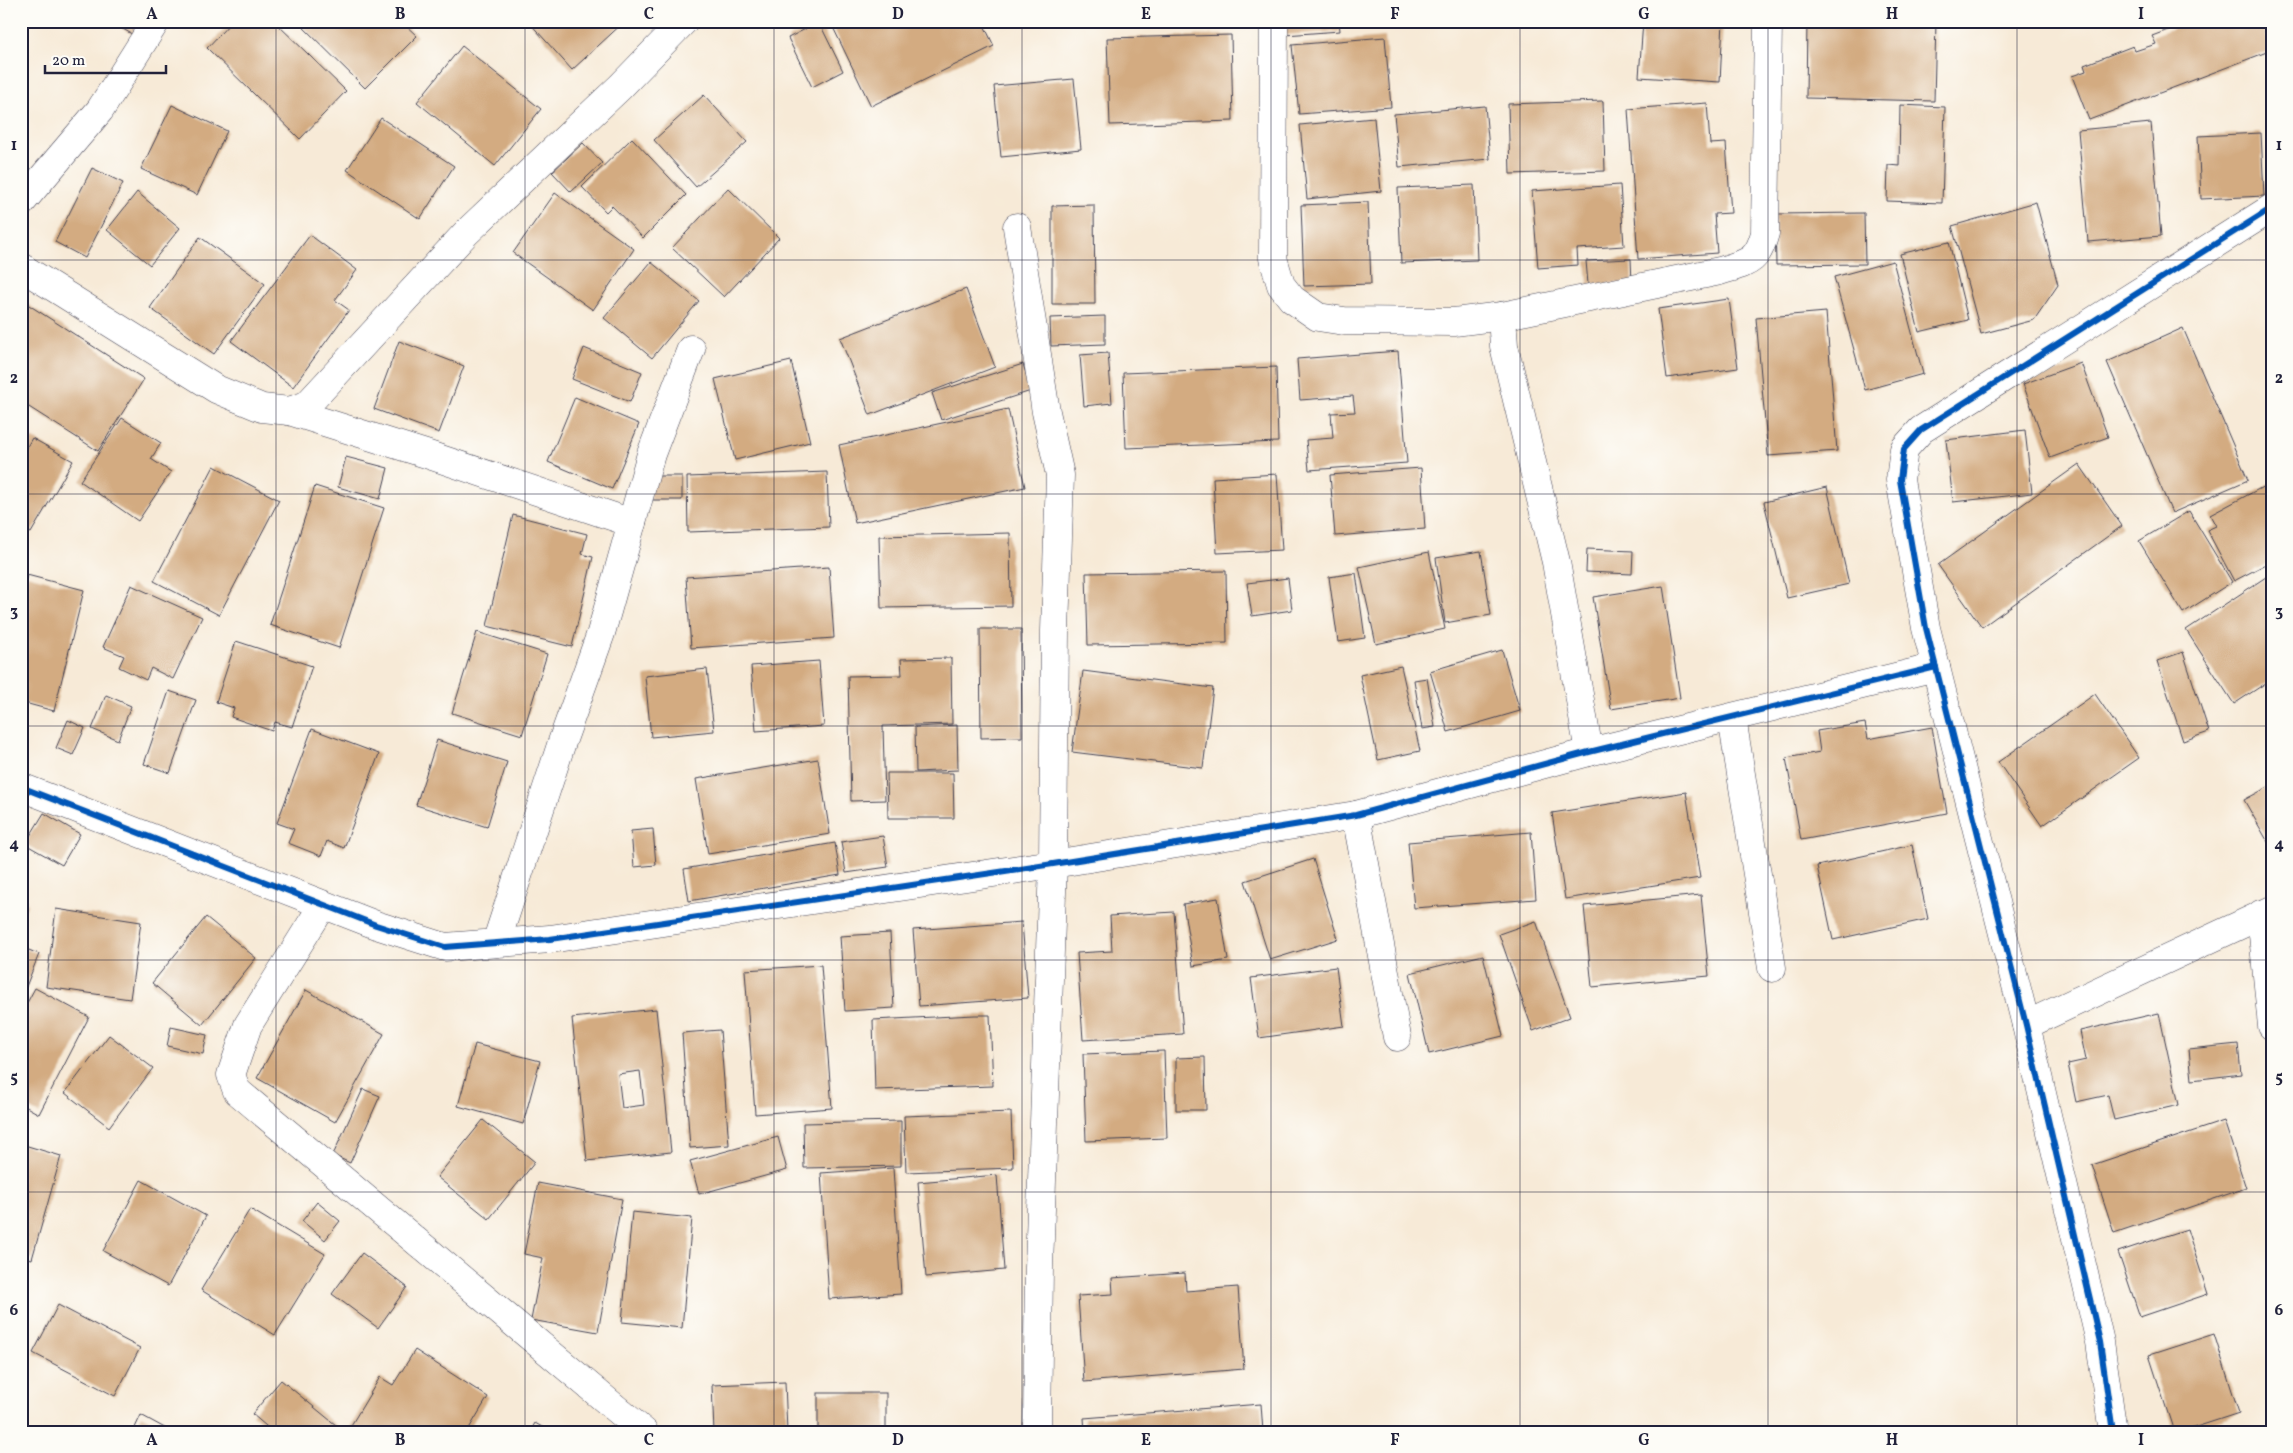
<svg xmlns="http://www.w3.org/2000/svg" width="2293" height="1453" font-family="Vollkorn,serif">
  <rect width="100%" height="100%" fill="#fdfcf7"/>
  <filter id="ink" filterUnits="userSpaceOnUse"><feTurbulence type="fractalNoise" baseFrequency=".02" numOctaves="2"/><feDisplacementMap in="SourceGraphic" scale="10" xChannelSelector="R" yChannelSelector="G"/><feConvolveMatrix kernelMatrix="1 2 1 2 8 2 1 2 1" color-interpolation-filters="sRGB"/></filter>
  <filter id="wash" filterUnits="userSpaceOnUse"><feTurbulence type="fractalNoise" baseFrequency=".0096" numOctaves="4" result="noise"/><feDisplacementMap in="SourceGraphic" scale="20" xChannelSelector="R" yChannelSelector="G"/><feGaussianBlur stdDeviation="1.12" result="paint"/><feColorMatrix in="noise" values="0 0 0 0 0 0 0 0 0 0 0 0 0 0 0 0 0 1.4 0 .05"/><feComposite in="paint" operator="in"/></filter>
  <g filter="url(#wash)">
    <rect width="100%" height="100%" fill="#f7ead7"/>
    <g id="blocks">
      <!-- building -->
      <g fill="#d3ab81" fill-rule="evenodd">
        <path d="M 109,21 L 145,21 L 137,37 Z"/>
        <path d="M 232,21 L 274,21 L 346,91 L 300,139 L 207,48 Z"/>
        <path d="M 297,21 L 401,21 L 417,36 L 365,88 Z"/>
        <path d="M 528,21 L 625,21 L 572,70 Z"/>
        <path d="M 830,21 L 982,21 L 994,46 L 871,106 Z"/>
        <path d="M 1284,21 L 1339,21 L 1340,31 L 1285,35 Z"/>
        <path d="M 1643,21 L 1723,21 L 1720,82 L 1639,77 Z"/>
        <path d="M 1807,21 L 1936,21 L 1934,101 L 1806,98 Z"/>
        <path d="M 2192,21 L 2205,21 L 2206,25 L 2215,21 L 2261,21 L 2272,50 L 2089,120 L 2072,76 L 2086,71 L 2084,65 L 2133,46 L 2135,51 L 2156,44 L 2152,36 Z"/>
        <path d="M 819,22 L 843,71 L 812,87 L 788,38 Z"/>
        <path d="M 1231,35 L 1233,121 L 1110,125 L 1107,38 Z"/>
        <path d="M 1385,37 L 1391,107 L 1299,114 L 1292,45 Z"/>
        <path d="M 462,46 L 541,109 L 495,166 L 417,102 Z"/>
        <path d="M 1074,79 L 1081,149 L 1001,157 L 994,86 Z"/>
        <path d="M 704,95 L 747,142 L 696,187 L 654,140 Z"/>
        <path d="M 1603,101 L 1605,171 L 1510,174 L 1508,104 Z"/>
        <path d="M 1707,103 L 1710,144 L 1726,143 L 1731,213 L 1714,214 L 1717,253 L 1638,259 L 1628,109 Z"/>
        <path d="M 172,105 L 227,131 L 197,195 L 141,169 Z"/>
        <path d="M 1900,105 L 1945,107 L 1942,203 L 1887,201 L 1888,165 L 1899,166 Z"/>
        <path d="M 1485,106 L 1490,159 L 1399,167 L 1394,114 Z"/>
        <path d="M 381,118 L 454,166 L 420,219 L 347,170 Z"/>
        <path d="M 1374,118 L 1381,191 L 1307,199 L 1300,125 Z"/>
        <path d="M 2151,123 L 2161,236 L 2088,242 L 2078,130 Z"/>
        <path d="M 2261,133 L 2264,196 L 2201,199 L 2198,136 Z"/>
        <path d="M 632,138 L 686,195 L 643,238 L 612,206 L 606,212 L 582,187 Z"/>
        <path d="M 583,143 L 602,163 L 571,192 L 552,172 Z"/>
        <path d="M 92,168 L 123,183 L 85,258 L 55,242 Z"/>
        <path d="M 1474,185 L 1477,260 L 1401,263 L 1398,188 Z"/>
        <path d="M 1620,185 L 1624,246 L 1577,249 L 1578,265 L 1538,268 L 1532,191 Z"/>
        <path d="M 728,188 L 779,238 L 724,297 L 672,248 Z"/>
        <path d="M 137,192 L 180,228 L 150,265 L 107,230 Z"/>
        <path d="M 555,193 L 634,249 L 593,310 L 513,253 Z"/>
        <path d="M 1368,202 L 1371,284 L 1304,286 L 1301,205 Z"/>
        <path d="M 2036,202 L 2058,285 L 2034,320 L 1981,334 L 1952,226 Z"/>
        <path d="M 1094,205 L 1095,304 L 1052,304 L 1052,206 Z"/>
        <path d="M 1864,213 L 1865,264 L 1776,265 L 1775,214 Z"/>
        <path d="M 310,235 L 357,270 L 335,300 L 349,310 L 293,387 L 231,341 Z"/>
        <path d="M 200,237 L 265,284 L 214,354 L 150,308 Z"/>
        <path d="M 1949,242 L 1968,320 L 1919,332 L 1900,254 Z"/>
        <path d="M 1631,259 L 1632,283 L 1588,284 L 1586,261 Z"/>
        <path d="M 1893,261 L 1923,374 L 1865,390 L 1834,277 Z"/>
        <path d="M 651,262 L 699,301 L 652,358 L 604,318 Z"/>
        <path d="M 966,289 L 995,367 L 870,415 L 840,338 Z"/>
        <path d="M 1729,299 L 1738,368 L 1667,378 L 1658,309 Z"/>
        <path d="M 21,300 L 144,379 L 98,451 L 21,402 Z"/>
        <path d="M 1826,312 L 1837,451 L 1768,456 L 1756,318 Z"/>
        <path d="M 1105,316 L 1105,344 L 1051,346 L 1050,318 Z"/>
        <path d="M 2183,328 L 2248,480 L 2172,513 L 2107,362 Z"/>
        <path d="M 399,341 L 464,366 L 439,433 L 374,409 Z"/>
        <path d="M 584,348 L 642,372 L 630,402 L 572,379 Z"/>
        <path d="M 1398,351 L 1407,463 L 1309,470 L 1306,440 L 1333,438 L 1331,413 L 1355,412 L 1353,396 L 1300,400 L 1297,359 Z"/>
        <path d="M 1108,353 L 1112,403 L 1084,406 L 1080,355 Z"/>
        <path d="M 791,361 L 810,442 L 735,460 L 715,379 Z"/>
        <path d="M 2081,363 L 2108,437 L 2050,458 L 2023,384 Z"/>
        <path d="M 1023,364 L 1031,391 L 941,420 L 932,393 Z"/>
        <path d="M 1276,367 L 1278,442 L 1126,448 L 1123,373 Z"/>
        <path d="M 575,397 L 639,424 L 612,489 L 548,462 Z"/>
        <path d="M 1008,409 L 1025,487 L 855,523 L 839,445 Z"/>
        <path d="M 122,418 L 161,443 L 151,459 L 171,472 L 138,521 L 80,481 Z"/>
        <path d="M 2025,430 L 2032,493 L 1953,502 L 1946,440 Z"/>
        <path d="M 32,438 L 73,461 L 31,533 L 21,528 L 21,457 Z"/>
        <path d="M 346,457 L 388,468 L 380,499 L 338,487 Z"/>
        <path d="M 2079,464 L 2122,526 L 1982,627 L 1938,565 Z"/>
        <path d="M 214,466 L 279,500 L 219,615 L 154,581 Z"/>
        <path d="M 1421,468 L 1425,529 L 1335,536 L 1330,475 Z"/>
        <path d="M 827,472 L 829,527 L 688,532 L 687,477 Z"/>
        <path d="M 1277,474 L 1282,550 L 1217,553 L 1213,478 Z"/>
        <path d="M 650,476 L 682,476 L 682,500 L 651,500 Z"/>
        <path d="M 2272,482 L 2272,561 L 2234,581 L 2207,530 L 2216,526 L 2210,515 Z"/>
        <path d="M 315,486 L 384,508 L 339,648 L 270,625 Z"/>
        <path d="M 1827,487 L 1849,584 L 1787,598 L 1764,502 Z"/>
        <path d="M 2189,511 L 2232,582 L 2183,613 L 2139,541 Z"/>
        <path d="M 513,515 L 587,534 L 582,554 L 593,557 L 572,647 L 487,626 Z"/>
        <path d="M 1010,533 L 1011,606 L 881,608 L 879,536 Z"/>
        <path d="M 1587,549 L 1633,551 L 1632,574 L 1586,572 Z"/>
        <path d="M 1481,551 L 1491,615 L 1445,623 L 1436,558 Z"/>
        <path d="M 1429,552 L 1445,629 L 1376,644 L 1359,567 Z"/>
        <path d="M 829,567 L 834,638 L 691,648 L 686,577 Z"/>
        <path d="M 1226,571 L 1227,643 L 1088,645 L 1086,573 Z"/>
        <path d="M 1356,573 L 1365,638 L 1338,642 L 1329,577 Z"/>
        <path d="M 2272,573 L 2272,679 L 2234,704 L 2186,630 Z"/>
        <path d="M 27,575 L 84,590 L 54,711 L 21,702 L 21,596 Z"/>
        <path d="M 1288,578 L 1292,610 L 1252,616 L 1247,583 Z"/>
        <path d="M 131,585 L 202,617 L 173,679 L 151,668 L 146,680 L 119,667 L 124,656 L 103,647 Z"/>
        <path d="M 1663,586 L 1680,698 L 1611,709 L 1593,597 Z"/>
        <path d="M 980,629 L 1021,629 L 1022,737 L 981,738 Z"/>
        <path d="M 477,632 L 547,654 L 522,735 L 452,713 Z"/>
        <path d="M 236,641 L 312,666 L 292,727 L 275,722 L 272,731 L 231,717 L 234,708 L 216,702 Z"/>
        <path d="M 1502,650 L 1520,711 L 1448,732 L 1430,671 Z"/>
        <path d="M 2183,652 L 2209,732 L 2183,741 L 2157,661 Z"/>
        <path d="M 951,658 L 952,724 L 883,726 L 885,800 L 851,801 L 848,676 L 902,675 L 901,659 Z"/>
        <path d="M 819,661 L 824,726 L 756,731 L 751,666 Z"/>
        <path d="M 1401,666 L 1420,751 L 1378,760 L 1360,675 Z"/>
        <path d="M 707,669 L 714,731 L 651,737 L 645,676 Z"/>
        <path d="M 1083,671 L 1213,688 L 1203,768 L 1072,752 Z"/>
        <path d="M 1427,678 L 1435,727 L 1422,729 L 1414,680 Z"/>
        <path d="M 169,691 L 196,700 L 170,773 L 144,764 Z"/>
        <path d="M 2095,694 L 2139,758 L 2042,826 L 1998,762 Z"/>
        <path d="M 106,695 L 131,706 L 118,740 L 92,729 Z"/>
        <path d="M 68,720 L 85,728 L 73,755 L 56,748 Z"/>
        <path d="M 1865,723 L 1868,739 L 1932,727 L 1947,813 L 1801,840 L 1786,758 L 1820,752 L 1817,731 Z"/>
        <path d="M 957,725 L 958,770 L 916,772 L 915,727 Z"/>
        <path d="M 312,729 L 379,754 L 344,848 L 327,841 L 321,856 L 288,843 L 294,829 L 277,823 Z"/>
        <path d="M 437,740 L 507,762 L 487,827 L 416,805 Z"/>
        <path d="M 818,759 L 830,834 L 708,854 L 696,779 Z"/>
        <path d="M 887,773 L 953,773 L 954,818 L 888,818 Z"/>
        <path d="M 2272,785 L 2272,849 L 2244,800 Z"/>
        <path d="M 1686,792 L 1700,878 L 1565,899 L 1552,813 Z"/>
        <path d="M 44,813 L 80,834 L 62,865 L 25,844 Z"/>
        <path d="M 653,829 L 656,865 L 634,867 L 631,831 Z"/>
        <path d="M 1531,832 L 1536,899 L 1414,908 L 1408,842 Z"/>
        <path d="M 883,836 L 888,867 L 846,873 L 841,842 Z"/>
        <path d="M 835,843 L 840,875 L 689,901 L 684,869 Z"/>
        <path d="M 1912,845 L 1928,919 L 1833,940 L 1817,866 Z"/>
        <path d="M 1313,859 L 1338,939 L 1270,960 L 1245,881 Z"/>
        <path d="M 1701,895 L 1709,976 L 1592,987 L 1584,906 Z"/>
        <path d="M 1218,898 L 1228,960 L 1193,966 L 1183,904 Z"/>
        <path d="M 21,901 L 28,903 L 21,919 Z"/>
        <path d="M 56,909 L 141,922 L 130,999 L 46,987 Z"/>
        <path d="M 1174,912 L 1183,1034 L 1083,1040 L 1077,953 L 1112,951 L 1110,916 Z"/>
        <path d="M 206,917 L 256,958 L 202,1025 L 152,983 Z"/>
        <path d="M 1536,921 L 1570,1017 L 1533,1031 L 1499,934 Z"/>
        <path d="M 1022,922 L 1028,998 L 919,1006 L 913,930 Z"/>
        <path d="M 890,933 L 894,1008 L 845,1011 L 840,936 Z"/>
        <path d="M 21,947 L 39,954 L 21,999 Z"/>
        <path d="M 1483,955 L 1503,1036 L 1429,1054 L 1410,973 Z"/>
        <path d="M 821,965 L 832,1108 L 755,1114 L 745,970 Z"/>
        <path d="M 1336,967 L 1344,1026 L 1259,1038 L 1251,978 Z"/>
        <path d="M 35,988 L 89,1017 L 39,1114 L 21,1104 L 21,1014 Z"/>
        <path d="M 306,990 L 384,1034 L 335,1122 L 257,1078 Z"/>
        <path d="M 656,1009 L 671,1152 L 587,1161 L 572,1018 ZM 640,1071 L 644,1105 L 622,1108 L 618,1074 Z"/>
        <path d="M 2159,1013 L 2179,1105 L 2114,1120 L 2108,1095 L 2076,1102 L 2068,1064 L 2086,1060 L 2080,1031 Z"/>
        <path d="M 975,1015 L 990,1015 L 993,1086 L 875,1090 L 873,1020 Z"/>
        <path d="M 171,1027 L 207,1035 L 203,1054 L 167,1046 Z"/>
        <path d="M 720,1030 L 729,1145 L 690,1148 L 682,1033 Z"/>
        <path d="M 109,1035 L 153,1068 L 109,1127 L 65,1093 Z"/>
        <path d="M 475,1044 L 540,1061 L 523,1124 L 458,1106 Z"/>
        <path d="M 2238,1044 L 2241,1074 L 2192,1080 L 2189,1049 Z"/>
        <path d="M 1164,1051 L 1167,1138 L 1086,1141 L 1083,1054 Z"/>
        <path d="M 1205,1057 L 1206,1110 L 1176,1110 L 1176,1058 Z"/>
        <path d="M 363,1089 L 380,1096 L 350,1163 L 333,1155 Z"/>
        <path d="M 1011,1112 L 1013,1168 L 906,1172 L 904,1116 Z"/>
        <path d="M 483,1120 L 535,1162 L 489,1219 L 437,1177 Z"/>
        <path d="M 901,1121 L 901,1166 L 804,1168 L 803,1123 Z"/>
        <path d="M 2224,1121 L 2246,1188 L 2114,1233 L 2092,1165 Z"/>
        <path d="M 778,1137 L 787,1170 L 699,1194 L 690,1161 Z"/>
        <path d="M 21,1144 L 61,1156 L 32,1259 L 21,1256 Z"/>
        <path d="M 893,1168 L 901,1294 L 829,1299 L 821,1173 Z"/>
        <path d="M 997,1175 L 1004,1270 L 926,1277 L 918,1182 Z"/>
        <path d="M 141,1180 L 206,1216 L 168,1286 L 103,1251 Z"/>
        <path d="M 538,1183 L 622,1199 L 598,1332 L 531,1320 L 543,1258 L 524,1254 Z"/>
        <path d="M 317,1202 L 340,1221 L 325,1240 L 302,1221 Z"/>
        <path d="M 250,1209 L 325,1254 L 275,1335 L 201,1290 Z"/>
        <path d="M 632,1212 L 692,1218 L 682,1328 L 622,1322 Z"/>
        <path d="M 2187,1229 L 2208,1294 L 2140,1317 L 2118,1252 Z"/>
        <path d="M 362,1253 L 407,1287 L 378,1328 L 332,1294 Z"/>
        <path d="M 1185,1273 L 1186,1291 L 1238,1287 L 1244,1369 L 1084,1382 L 1078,1296 L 1113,1294 L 1112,1278 Z"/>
        <path d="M 58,1305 L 140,1348 L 115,1396 L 33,1353 Z"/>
        <path d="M 2214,1334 L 2239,1413 L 2181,1432 L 2174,1432 L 2149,1355 Z"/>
        <path d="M 415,1350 L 488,1397 L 467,1432 L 347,1432 L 380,1377 L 393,1385 Z"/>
        <path d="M 281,1380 L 342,1430 L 341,1432 L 273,1432 L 252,1414 Z"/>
        <path d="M 785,1382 L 787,1432 L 714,1432 L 712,1385 Z"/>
        <rect x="818" y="1393" width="68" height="39"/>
        <path d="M 1261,1404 L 1263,1432 L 1085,1432 L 1084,1418 Z"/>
        <path d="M 141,1415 L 172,1432 L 133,1432 Z"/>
        <path d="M 535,1423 L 551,1432 L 530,1432 Z"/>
      </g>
    </g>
  </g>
  <g filter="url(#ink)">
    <use href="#blocks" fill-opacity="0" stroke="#424052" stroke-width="1"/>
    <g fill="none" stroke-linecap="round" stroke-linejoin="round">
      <defs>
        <g id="street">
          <path d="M 1274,21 L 1273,258 L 1281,285 L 1292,299 L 1318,317 L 1344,321 L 1454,322 L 1502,316 L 1720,271 C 1748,262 1757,263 1765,233 L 1768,21"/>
          <path d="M 21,203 L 100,110 L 156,21"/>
          <path d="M 1017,227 L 1046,412 L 1060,475 L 1055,631 L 1053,864 L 1039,1267 L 1037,1432"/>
          <path d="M 21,267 L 216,389 L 262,408 L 289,411 L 426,454 L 632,523"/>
          <path d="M 1502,316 L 1504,346 L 1556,562 L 1589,752"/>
          <path d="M 289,411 L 307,405 L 467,232 L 620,87 L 684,21"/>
          <path d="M 1732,718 L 1772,968"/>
          <path d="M 21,787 L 376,925 L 445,947 L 550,939 L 1053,864 L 1356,815 L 1589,752 L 1936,667"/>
          <path d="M 1356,815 L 1397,1037"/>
          <path d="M 323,905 L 248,1025 L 231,1075 L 237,1091 L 644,1432"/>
          <path d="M 2261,914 L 2272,1026"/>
          <path d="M 496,943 L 562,742 L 601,633 L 651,454 L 691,349"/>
          <path d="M 2026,1025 L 2272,910"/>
          <path d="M 2113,1432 L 2100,1342 L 2026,1025 L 1926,628 L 1900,480 L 1904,449 L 1921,430 L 2272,208"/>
        </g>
      </defs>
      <!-- street casing -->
      <use href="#street" stroke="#424052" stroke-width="29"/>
      <!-- street -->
      <use href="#street" stroke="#fff" stroke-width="28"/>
      <defs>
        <g id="cycleway">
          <path d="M 21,787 L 376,925 L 445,947 L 550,939 L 1053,864 L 1356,815 L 1589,752 L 1936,667"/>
          <path d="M 2113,1432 L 2100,1342 L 2026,1025 L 1926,628 L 1900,480 L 1904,449 L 1921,430 L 2272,208"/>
        </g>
      </defs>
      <!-- cycleway casing -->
      <use href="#cycleway" stroke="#fdfcf7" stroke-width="9"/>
      <!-- cycleway -->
      <use href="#cycleway" stroke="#0057b8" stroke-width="6"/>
    </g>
  </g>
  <!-- grid -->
  <path fill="none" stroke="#22223b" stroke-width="1" stroke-opacity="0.55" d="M 276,21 L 276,1432M 525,21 L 525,1432M 774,21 L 774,1432M 1022,21 L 1022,1432M 1271,21 L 1271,1432M 1520,21 L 1520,1432M 1768,21 L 1768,1432M 2017,21 L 2017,1432M 21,260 L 2272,260M 21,494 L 2272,494M 21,726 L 2272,726M 21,960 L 2272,960M 21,1192 L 2272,1192"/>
  <!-- margin -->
  <rect width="2293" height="1453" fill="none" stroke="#fdfcf7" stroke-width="55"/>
  <!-- scale -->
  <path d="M45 65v8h121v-8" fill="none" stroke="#22223b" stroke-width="2.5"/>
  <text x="52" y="65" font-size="15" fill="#22223b" stroke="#fdfcf7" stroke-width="4" paint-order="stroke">20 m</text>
  <rect x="28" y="28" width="2238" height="1398" fill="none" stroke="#22223b" stroke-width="2"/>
  <g font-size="16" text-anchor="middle" font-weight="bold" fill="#22223b">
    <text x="152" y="19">A</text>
    <text x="400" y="19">B</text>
    <text x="649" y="19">C</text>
    <text x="898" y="19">D</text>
    <text x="1146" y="19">E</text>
    <text x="1395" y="19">F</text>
    <text x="1644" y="19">G</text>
    <text x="1892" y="19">H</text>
    <text x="2141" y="19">I</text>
    <text x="14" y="150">1</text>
    <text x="2279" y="150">1</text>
    <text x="14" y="383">2</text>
    <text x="2279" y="383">2</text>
    <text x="14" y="616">3</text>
    <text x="2279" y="616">3</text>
    <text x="14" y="849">4</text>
    <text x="2279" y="849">4</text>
    <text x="14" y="1082">5</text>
    <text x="2279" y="1082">5</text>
    <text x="14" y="1315">6</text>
    <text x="2279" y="1315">6</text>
    <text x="152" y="1445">A</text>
    <text x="400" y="1445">B</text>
    <text x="649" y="1445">C</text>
    <text x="898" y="1445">D</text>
    <text x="1146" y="1445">E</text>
    <text x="1395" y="1445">F</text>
    <text x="1644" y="1445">G</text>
    <text x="1892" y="1445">H</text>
    <text x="2141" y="1445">I</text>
  </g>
</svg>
